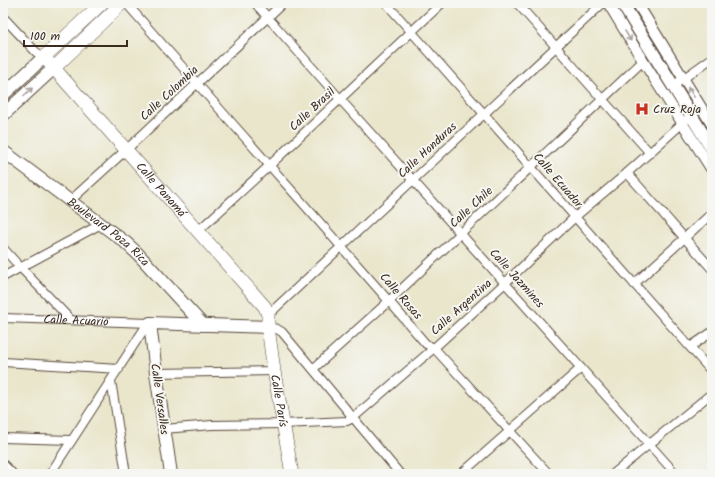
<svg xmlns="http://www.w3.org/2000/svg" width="715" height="477" font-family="Kalam,sans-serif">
  <rect width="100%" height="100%" fill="#f6f6f2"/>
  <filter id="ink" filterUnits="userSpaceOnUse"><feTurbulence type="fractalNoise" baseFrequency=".025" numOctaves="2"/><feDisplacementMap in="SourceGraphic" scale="8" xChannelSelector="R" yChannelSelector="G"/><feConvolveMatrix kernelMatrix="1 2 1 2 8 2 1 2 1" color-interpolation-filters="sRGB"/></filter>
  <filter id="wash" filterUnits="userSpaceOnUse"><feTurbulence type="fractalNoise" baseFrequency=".012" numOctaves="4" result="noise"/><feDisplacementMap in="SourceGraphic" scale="16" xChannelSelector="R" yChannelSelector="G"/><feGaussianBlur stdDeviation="0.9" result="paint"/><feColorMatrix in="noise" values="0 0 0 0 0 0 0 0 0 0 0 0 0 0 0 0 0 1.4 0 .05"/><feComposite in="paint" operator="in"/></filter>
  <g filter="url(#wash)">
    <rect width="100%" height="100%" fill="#eae6cc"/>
  </g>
  <g filter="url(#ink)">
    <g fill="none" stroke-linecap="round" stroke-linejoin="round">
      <defs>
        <g id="minor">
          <path d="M 126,3 C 226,117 327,229 426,344 L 434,348 L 549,474"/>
          <path d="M 255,3 L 340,99 L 676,474"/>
          <path d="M 386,3 L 712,372"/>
          <path d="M 517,3 L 650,153"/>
          <path d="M 3,17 L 36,52 L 44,57"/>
          <path d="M 673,86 L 712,58"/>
          <path d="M 627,173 L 712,269"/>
          <path d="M 71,200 L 126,150 L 283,3"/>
          <path d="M 198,231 L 269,166 L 442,3"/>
          <path d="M 3,248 L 20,267 L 71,320"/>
          <path d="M 3,277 L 101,224"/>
          <path d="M 634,284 L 712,213"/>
          <path d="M 268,315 L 603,3"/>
          <path id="s1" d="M 3,318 L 150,323"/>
          <path d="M 268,327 L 277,329 L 282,332 L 400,474"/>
          <path d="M 690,347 L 712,332"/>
          <path d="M 3,362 L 119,369"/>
          <path d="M 313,369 L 389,301 L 643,61"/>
          <path d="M 156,373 L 274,371"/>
          <path d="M 111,381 L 126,474"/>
          <path d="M 164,429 L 212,425 L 283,424 L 347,421 L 353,418 L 434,348 L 505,283 L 575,217 L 627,173 L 686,120"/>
          <path d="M 3,438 L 71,440"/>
          <path d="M 3,464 L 13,474"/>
          <path d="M 50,474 L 148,323"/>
          <path d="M 461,474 L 581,368"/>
          <path d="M 613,474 L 712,393"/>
        </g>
        <g id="tertiary">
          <path d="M 608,3 L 643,61 L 712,170"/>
          <path d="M 637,3 L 712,125"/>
        </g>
        <g id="secondary">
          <path d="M 622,3 L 712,149"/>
          <path d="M 3,95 L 44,57"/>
          <path d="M 3,115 L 54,68"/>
          <path id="s2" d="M 3,151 L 125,242 L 138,254 L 203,325"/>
          <path d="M 171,474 L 156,373 L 150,323 L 268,327"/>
        </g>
        <g id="primary">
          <path id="s3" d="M 102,3 L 44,57 L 265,307 L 268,315 L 268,327 L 274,371 L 292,474"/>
          <path d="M 54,68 L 122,3"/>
        </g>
      </defs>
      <!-- minor casing -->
      <use href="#minor" stroke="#554638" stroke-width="10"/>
      <!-- tertiary casing -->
      <use href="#tertiary" stroke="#554638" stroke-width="12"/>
      <!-- secondary casing -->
      <use href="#secondary" stroke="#554638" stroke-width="14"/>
      <!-- primary casing -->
      <use href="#primary" stroke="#554638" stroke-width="14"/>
      <!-- minor -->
      <use href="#minor" stroke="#fff" stroke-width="8"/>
      <!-- tertiary -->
      <use href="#tertiary" stroke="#fff" stroke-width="10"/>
      <!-- secondary -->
      <use href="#secondary" stroke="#fff" stroke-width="12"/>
      <!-- primary -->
      <use href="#primary" stroke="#fff" stroke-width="13"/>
    </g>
    <!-- one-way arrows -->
    <defs><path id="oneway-shaft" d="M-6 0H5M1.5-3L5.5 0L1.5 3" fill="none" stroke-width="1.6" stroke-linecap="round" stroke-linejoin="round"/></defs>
    <g stroke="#a79f9a">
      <use href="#oneway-shaft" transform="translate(628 36) rotate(59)"/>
      <use href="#oneway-shaft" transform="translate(28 92) rotate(-43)"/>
      <use href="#oneway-shaft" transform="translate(691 92) rotate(-122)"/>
    </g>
  </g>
  <!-- icons -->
  <defs>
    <symbol id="hospital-bare" viewBox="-9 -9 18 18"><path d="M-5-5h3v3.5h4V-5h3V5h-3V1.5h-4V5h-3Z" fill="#c8321e" stroke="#f6f6f2" stroke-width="2.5" paint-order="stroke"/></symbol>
  </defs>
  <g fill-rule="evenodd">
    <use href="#hospital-bare" x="632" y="99" width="20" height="20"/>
  </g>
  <g text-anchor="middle" stroke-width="4" stroke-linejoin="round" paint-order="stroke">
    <!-- street labels -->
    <g font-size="12" fill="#3b2a1e" stroke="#f6f6f2">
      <text transform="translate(169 93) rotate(-43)" y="4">Calle Colombia</text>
      <text transform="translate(312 109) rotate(-43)" y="4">Calle Brasil</text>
      <text transform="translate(427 150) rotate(-43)" y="4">Calle Honduras</text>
      <text transform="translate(558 180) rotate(49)" y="4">Calle Ecuador</text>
      <text dy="4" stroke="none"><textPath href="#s3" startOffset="256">Calle Panamá</textPath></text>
      <text transform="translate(471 207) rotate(-43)" y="4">Calle Chile</text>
      <text dy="4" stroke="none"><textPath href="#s2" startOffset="133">Boulevard Poza Rica</textPath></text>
      <text transform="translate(517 278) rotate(48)" y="4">Calle Jazmines</text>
      <text transform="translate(401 296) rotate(49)" y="4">Calle Rosas</text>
      <text transform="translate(461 307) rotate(-42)" y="4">Calle Argentina</text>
      <text dy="4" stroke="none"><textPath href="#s1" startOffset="73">Calle Acuario</textPath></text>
      <text transform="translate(160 399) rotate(82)" y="4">Calle Versalles</text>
      <text dy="4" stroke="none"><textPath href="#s3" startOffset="508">Calle París</textPath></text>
    </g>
    <!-- poi labels -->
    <g font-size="12" fill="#3b2a1e" stroke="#f6f6f2" text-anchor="start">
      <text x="653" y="113">Cruz Roja</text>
    </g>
  </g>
  <!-- margin -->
  <rect width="715" height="477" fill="none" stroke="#f6f6f2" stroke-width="16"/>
  <!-- scale -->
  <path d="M24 40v6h103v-6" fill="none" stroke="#3b2a1e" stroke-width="2"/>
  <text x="30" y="40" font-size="12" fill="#3b2a1e" stroke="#f6f6f2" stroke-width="3" paint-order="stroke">100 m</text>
</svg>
